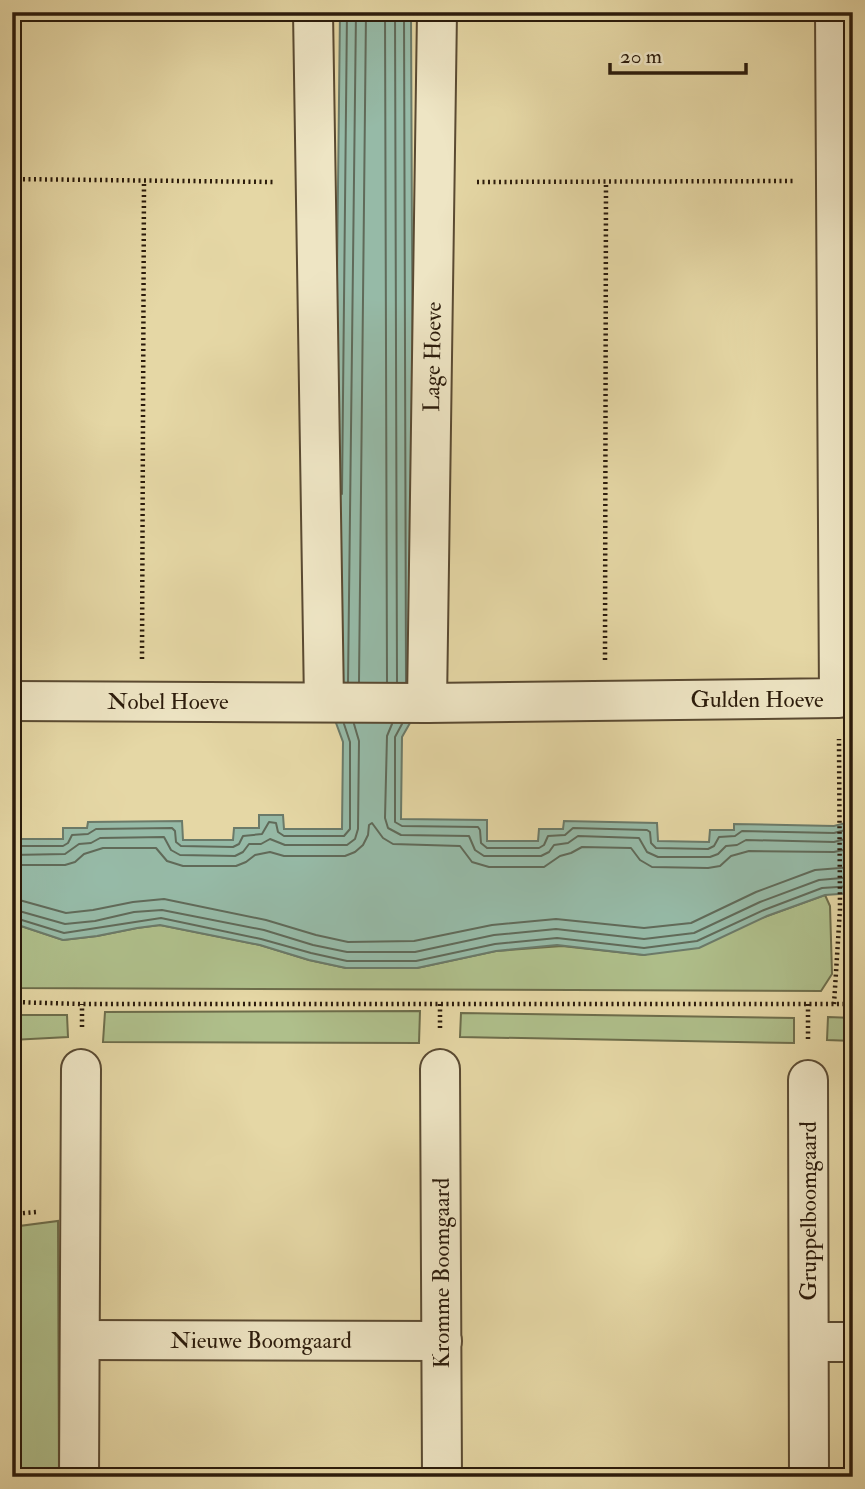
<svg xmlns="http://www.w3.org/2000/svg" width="865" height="1489" font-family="'IM FELL Double Pica',serif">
  <rect width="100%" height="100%" fill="#e5d7a5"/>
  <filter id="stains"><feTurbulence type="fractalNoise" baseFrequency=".00286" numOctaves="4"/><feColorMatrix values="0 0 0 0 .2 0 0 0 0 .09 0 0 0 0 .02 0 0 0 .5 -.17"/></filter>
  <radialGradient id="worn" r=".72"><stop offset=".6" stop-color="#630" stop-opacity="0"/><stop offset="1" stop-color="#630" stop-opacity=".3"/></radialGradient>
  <!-- green -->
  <g fill="#afbf8b" stroke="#6d6d4b" stroke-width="2">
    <path d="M 825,895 L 830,906 L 832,974 L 821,991 L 12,988 L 12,923 L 63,940 L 97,936 L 137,928 L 160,925 L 260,945 L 309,960 L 346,968 L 417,968 L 496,951 L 562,946 L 644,955 L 767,916 Z"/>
    <path d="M 420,1011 L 419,1043 L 103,1042 L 105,1012 Z"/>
    <path d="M 461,1013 L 794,1018 L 794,1043 L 460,1037 Z"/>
    <path d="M 12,1015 L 67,1015 L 68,1037 L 12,1040 Z"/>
    <path d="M 828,1017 L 853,1018 L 853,1041 L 827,1040 Z"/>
    <path d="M 58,1221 L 59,1477 L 12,1477 L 12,1227 Z"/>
  </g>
  <!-- water -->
  <g fill="#96baa7" stroke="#6b7a69" stroke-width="2">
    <rect x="12" y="12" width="275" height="7"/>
    <path d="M 340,12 L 411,12 L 414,716 L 402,737 L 401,819 L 487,820 L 487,841 L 538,841 L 539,829 L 563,829 L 564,821 L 657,823 L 658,841 L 709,842 L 710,830 L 734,830 L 734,824 L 834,826 L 853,821 L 853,893 L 825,895 L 767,916 L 699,948 L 644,955 L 557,945 L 496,951 L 417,968 L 346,968 L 309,960 L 260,945 L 160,925 L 137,928 L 97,936 L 63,940 L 12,923 L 12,839 L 63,839 L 63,828 L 87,828 L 88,822 L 182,821 L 183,840 L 233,840 L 234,828 L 259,828 L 259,815 L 283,815 L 284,829 L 342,829 L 343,742 L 332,712 Z"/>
    <path d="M 462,12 L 768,12 L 769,20 L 462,19 Z"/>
  </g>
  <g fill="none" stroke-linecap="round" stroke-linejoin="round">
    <!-- shore -->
    <g stroke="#606a59" stroke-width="2">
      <path d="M 385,12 L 387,682"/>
      <path d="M 395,12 L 397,682"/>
      <path d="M 404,12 L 406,682"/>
      <path d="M 470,12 L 762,12"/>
      <path d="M 342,494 L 347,12"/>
      <path d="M 348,682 L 356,12"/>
      <path d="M 359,682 L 366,12"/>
      <path d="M 392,724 L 387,736 L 385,818 L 388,828 L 401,835 L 469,836 L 475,850 L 484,856 L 541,856 L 549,852 L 554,845 L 568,843 L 578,836 L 639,838 L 647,852 L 658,857 L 710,857 L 718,854 L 726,846 L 737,845 L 746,840 L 834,842 L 853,837"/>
      <path d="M 402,724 L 395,737 L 395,822 L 402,826 L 478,827 L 480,830 L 481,843 L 487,848 L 539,848 L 544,845 L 548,836 L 565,835 L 573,828 L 647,830 L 650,832 L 651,843 L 656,848 L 708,849 L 714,846 L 719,837 L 735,836 L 742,831 L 834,833 L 853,828"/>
      <path d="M 12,846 L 63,846 L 68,843 L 72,835 L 88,834 L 96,829 L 172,828 L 175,831 L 176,842 L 181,846 L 233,847 L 239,844 L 243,836 L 262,834 L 269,822 L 276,823 L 278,832 L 284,836 L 344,836 L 350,829 L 350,742 L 344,724"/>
      <path d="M 12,855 L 65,854 L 79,844 L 91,843 L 100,838 L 164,837 L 171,850 L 180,855 L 235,856 L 243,852 L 249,844 L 261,844 L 270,839 L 285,845 L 347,845 L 355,839 L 358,829 L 359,741 L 354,724"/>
      <path d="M 12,865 L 65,865 L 75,862 L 84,854 L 103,848 L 156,848 L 167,861 L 183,866 L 236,866 L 246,862 L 255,855 L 270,852 L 284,856 L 345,856 L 355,852 L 363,845 L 368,835 L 369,825 L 372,823 L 383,838 L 393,844 L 460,846 L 472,862 L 489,867 L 544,867 L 560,856 L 571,853 L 582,847 L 631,848 L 640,860 L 652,867 L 708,868 L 720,866 L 731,856 L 749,851 L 834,852 L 853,848"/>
      <path d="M 12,898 L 66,913 L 93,910 L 133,902 L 164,899 L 266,920 L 316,935 L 348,942 L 414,941 L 492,925 L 556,919 L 644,928 L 691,923 L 756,892 L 815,870 L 853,867"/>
      <path d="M 12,909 L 65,924 L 95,921 L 134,912 L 162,910 L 264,930 L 313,945 L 347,952 L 415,952 L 494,935 L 556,929 L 644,939 L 694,933 L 760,902 L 819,880 L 853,877"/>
      <path d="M 12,917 L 64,933 L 161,918 L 261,939 L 311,953 L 347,961 L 416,961 L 495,944 L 557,938 L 644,948 L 697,941 L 764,910 L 822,888 L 853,886"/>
    </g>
    <defs>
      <g id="street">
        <path d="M 313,12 L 324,702"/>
        <path d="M 12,701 L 427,703 L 839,698 L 835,12"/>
        <path d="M 427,703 L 437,12"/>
        <path d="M 440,1069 L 442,1477"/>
        <path d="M 808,1080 L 809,1477"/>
        <path d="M 80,1340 L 442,1341"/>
        <path d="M 809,1342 L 853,1342"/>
        <path d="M 79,1477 L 81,1069"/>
      </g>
    </defs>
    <!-- street casing -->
    <use href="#street" stroke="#5a4a32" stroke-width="42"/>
    <!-- path -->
    <g stroke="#2b1b0b" stroke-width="4.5" stroke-dasharray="2 3.5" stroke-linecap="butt">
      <path d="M 12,179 L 274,182"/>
      <path d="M 477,182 L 794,181"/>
      <path d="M 142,659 L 144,181"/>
      <path d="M 605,660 L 606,182"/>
      <path d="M 12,1002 L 82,1004 L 853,1004"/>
      <path d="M 440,1004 L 440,1028"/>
      <path d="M 808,1004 L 808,1039"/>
      <path d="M 834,1004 L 840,909 L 839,739"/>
      <path d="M 82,1027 L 82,1004"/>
      <path d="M 12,1214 L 37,1212"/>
    </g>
    <!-- street -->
    <use href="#street" stroke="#eee5c4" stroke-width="38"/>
  </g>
  <g text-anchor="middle" stroke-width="5" stroke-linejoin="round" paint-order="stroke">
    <!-- street labels -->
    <g font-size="23" fill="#2b1b0b" stroke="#eee5c4">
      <text transform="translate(432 357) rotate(-89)" y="8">Lage Hoeve</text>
      <text x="757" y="707">Gulden Hoeve</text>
      <text x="168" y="709">Nobel Hoeve</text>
      <text transform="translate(808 1211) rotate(-90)" y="8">Gruppelboomgaard</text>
      <text transform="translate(441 1273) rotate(-90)" y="8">Kromme Boomgaard</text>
      <text x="261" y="1348">Nieuwe Boomgaard</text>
    </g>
  </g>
  <!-- margin -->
  <rect width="865" height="1489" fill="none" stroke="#e5d7a5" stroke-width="42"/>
  <rect x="14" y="14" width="837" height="1461" fill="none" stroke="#2b1b0b" stroke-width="3.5"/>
  <rect x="21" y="21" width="823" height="1447" fill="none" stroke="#2b1b0b" stroke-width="2"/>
  <!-- scale -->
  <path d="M610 63v10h136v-10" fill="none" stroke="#2b1b0b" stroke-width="3.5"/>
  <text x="620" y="63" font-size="21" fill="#2b1b0b" stroke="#eee5c4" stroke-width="5" paint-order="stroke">20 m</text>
  <rect width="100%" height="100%" filter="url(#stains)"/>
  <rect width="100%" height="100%" fill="url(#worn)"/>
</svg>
